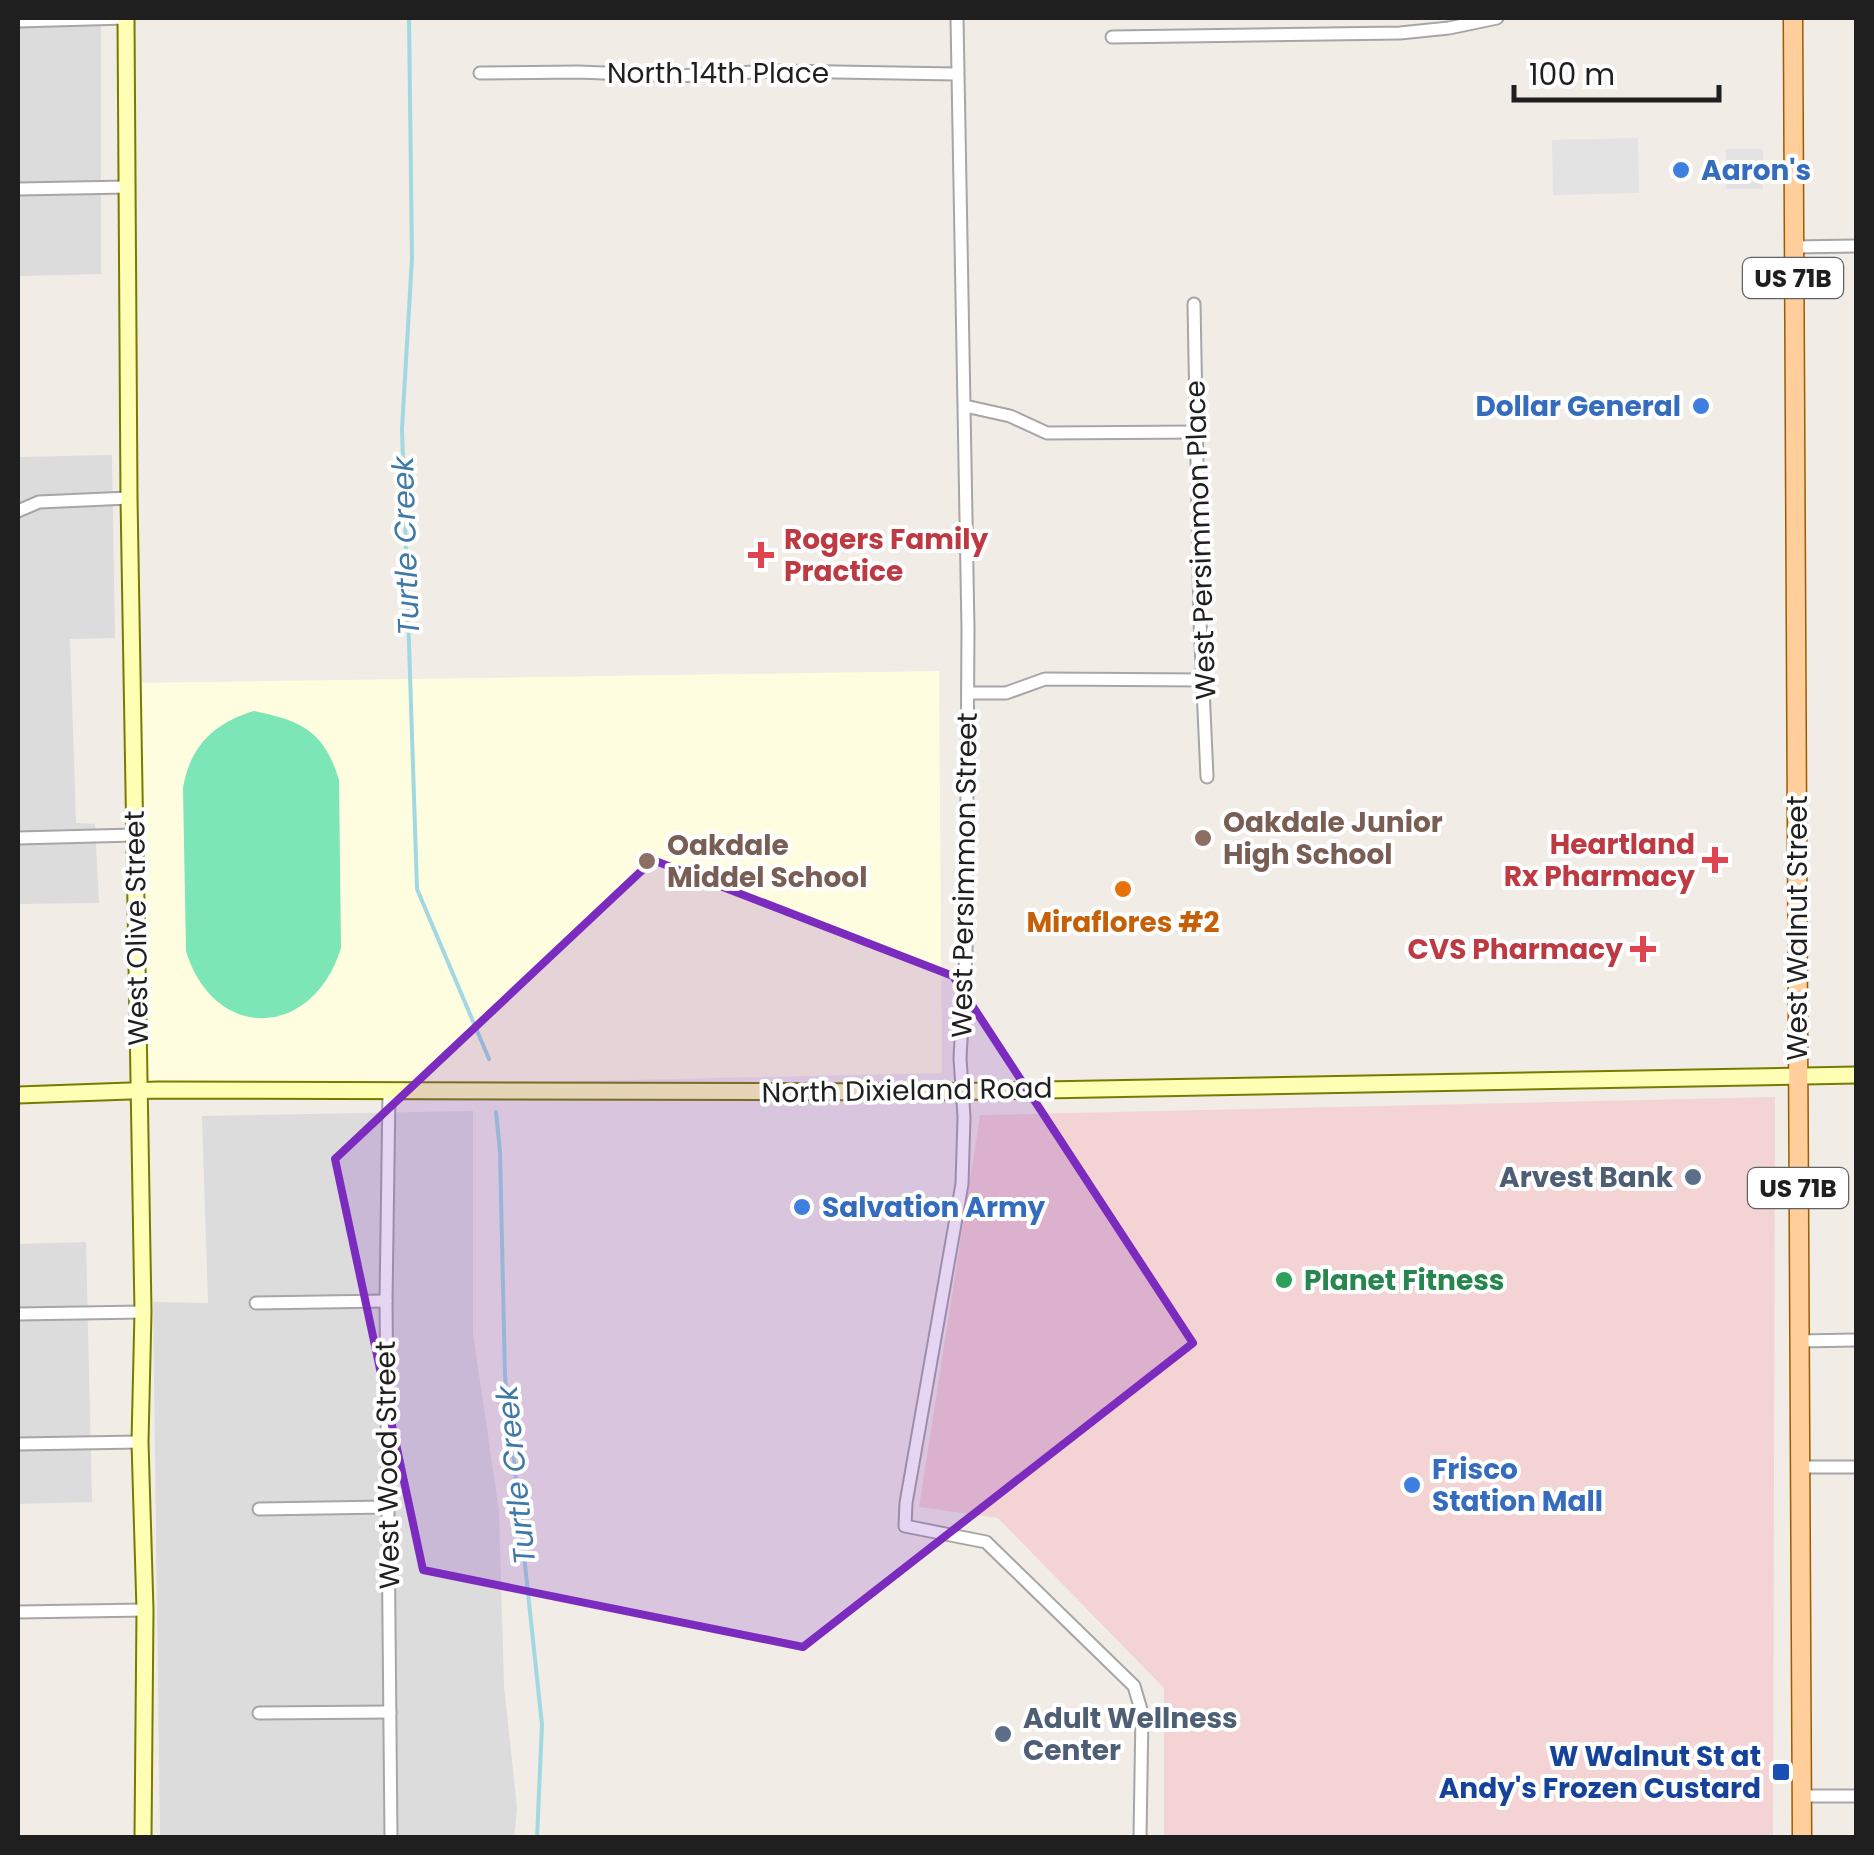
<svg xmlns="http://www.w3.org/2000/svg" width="1874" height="1855" font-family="Poppins,sans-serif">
  <rect width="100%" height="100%" fill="#f1ece5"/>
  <!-- residential -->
  <g fill="#dddcdc">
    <path d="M 18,18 L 101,18 L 101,274 L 18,276 Z"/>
    <path d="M 112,455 L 115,638 L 70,639 L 76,823 L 95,824 L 99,903 L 18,904 L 18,457 Z"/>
    <path d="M 473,1111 L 473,1333 L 499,1511 L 504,1686 L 517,1808 L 514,1837 L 160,1837 L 153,1302 L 208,1303 L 202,1116 Z"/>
    <path d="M 86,1242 L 92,1502 L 18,1504 L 18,1244 Z"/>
  </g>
  <!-- commercial -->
  <path fill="#f3d3d3" d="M 1775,1097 L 1773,1837 L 1164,1837 L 1164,1688 L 998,1518 L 919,1507 L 980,1115 Z"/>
  <!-- education -->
  <path fill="#fffddf" d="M 939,671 L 942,1073 L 139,1091 L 132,683 Z"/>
  <!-- pitch -->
  <path fill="#7ce6b6" d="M 254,711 C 302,721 324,731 339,780 L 341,948 C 313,1039 214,1043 186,951 L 183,788 C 190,746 214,723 254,711 Z"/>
  <!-- parking -->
  <g fill="#e3e3e3">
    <path d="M 1638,138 L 1639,193 L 1553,195 L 1552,140 Z"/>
    <rect x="1726" y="149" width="37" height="40"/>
  </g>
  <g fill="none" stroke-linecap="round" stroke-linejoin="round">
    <!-- stream -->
    <g stroke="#a1d8e2" stroke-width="4">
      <path d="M 409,18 L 412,258 L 402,429 L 417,889 L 489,1059"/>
      <path d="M 496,1112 L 500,1152 L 505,1376 L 542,1725 L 537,1838"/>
    </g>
    <defs>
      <g id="street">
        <path d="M 957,18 L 968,629 L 966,952 L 960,1058 L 964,1117 L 962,1184 L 906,1503 L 905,1526 L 986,1542 L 1134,1686 L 1142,1713 L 1140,1838"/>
        <path d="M 18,21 L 126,18"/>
        <path d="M 1112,37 L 1400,33 L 1449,28 L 1497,18"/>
        <path d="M 480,73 L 579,72 L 677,76 L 776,71 L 956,74"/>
        <path d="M 18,189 L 128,187"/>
        <path d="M 1793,247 L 1856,246"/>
        <path d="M 1194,304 L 1200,621 L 1207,777"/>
        <path d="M 965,406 L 1010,416 L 1047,433 L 1197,432"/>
        <path d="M 18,511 L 39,502 L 129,498"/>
        <path d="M 968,693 L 1006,693 L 1045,679 L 1205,680"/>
        <path d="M 18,838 L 135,835"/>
        <path d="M 389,1093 L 386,1301 L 391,1838"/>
        <path d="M 256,1303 L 386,1301"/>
        <path d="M 18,1314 L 143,1312"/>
        <path d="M 1799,1341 L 1856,1340"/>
        <path d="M 18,1444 L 140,1442"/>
        <path d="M 1799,1467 L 1856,1467"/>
        <path d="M 259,1509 L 387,1507"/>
        <path d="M 18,1612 L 145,1610"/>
        <path d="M 259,1713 L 390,1712"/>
        <path d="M 1802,1796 L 1856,1796"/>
      </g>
      <g id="secondary">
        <path d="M 126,18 L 129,498 L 143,1312 L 140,1442 L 145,1610 L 143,1838"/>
        <path d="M 18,1095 L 158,1090 L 933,1092 L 1856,1075"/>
      </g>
      <path id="primary" d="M 1793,18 L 1802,1838"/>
    </defs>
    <!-- street casing -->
    <use href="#street" stroke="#a6a6a6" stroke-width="15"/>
    <!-- secondary casing -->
    <use href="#secondary" stroke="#777c00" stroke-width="19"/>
    <!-- primary casing -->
    <use href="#primary" stroke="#9a5d00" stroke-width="21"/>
    <!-- street -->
    <use href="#street" stroke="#fff" stroke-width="11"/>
    <!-- secondary -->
    <use href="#secondary" stroke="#fffeb5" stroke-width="15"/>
    <!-- primary -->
    <use href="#primary" stroke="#ffce9b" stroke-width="18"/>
  </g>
  <!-- marked area -->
  <path fill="#7b2cbf" fill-opacity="0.2" stroke="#7b2cbf" stroke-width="8" stroke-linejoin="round" d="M 653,860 L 953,976 L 1193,1343 L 803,1647 L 423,1570 L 335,1159 Z"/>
  <!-- markers -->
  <g fill="#3f7fe0" stroke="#fff" stroke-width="4">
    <circle cx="1681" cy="170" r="10"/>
    <circle cx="1701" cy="406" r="10"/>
    <circle cx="802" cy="1207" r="10"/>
    <circle cx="1412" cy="1485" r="10"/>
  </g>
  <g fill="#e0444e" stroke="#fff" stroke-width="4">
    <path d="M756 540h10v10h10v10h-10v10h-10v-10h-10v-10h10z"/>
    <path d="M1710 845h10v10h10v10h-10v10h-10v-10h-10v-10h10z"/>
    <path d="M1638 934h10v10h10v10h-10v10h-10v-10h-10v-10h10z"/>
  </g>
  <g fill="#8d6e63" stroke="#fff" stroke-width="4">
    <circle cx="1203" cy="838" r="10"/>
    <circle cx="647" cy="861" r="10"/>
  </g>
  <circle fill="#e8710a" stroke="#fff" stroke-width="4" cx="1123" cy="889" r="10"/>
  <g fill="#5c6f8a" stroke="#fff" stroke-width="4">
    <circle cx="1693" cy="1177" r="10"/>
    <circle cx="1003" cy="1734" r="10"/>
  </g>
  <circle fill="#2e9e5b" stroke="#fff" stroke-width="4" cx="1284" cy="1280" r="10"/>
  <rect fill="#1a4fb4" stroke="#fff" stroke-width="4" x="1771" y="1762" width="20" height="20" rx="5"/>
  <g text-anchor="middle" stroke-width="8" stroke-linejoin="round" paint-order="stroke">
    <!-- shield labels -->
    <g fill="#fff" stroke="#626262" stroke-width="2.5">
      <rect x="1743" y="258" width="100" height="40" rx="8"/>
      <rect x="1748" y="1168" width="100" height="40" rx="8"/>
    </g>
    <g font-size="25" font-weight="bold" fill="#1f1f1f">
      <text x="1793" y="287">US 71B</text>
      <text x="1798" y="1197">US 71B</text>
    </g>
    <!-- street labels -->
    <g font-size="28" fill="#1f1f1f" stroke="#fff">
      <text x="718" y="83">North 14th Place</text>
      <text transform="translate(1200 540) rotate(-92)" y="10">West Persimmon Place</text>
      <text transform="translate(964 875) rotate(-89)" y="10">West Persimmon Street</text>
      <text transform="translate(136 928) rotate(-91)" y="10">West Olive Street</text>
      <text transform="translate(1797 928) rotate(-90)" y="10">West Walnut Street</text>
      <text transform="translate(907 1090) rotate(-1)" y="10">North Dixieland Road</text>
      <text transform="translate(387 1465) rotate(-91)" y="10">West Wood Street</text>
    </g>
    <!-- shop labels -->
    <g font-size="28" font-weight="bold" fill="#366cbe" stroke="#fff" text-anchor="start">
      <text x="1701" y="180">Aaron's</text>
      <text x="1681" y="416" text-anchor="end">Dollar General</text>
      <text x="822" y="1217">Salvation Army</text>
      <text x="1432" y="1479">Frisco<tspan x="1432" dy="32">Station Mall</tspan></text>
    </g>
    <!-- health labels -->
    <g font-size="28" font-weight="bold" fill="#be3a42" stroke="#fff" text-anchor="end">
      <text x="784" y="549" text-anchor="start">Rogers Family<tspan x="784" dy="32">Practice</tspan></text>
      <text x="1695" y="854">Heartland<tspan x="1695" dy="32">Rx Pharmacy</tspan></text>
      <text x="1623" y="959">CVS Pharmacy</text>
    </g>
    <!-- education labels -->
    <g font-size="28" font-weight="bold" fill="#785e54" stroke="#fff" text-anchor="start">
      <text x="1223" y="832">Oakdale Junior<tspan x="1223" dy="32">High School</tspan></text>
      <text x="667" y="855">Oakdale<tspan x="667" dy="32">Middel School</tspan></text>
    </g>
    <!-- food labels -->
    <g font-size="28" font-weight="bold" fill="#c56008" stroke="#fff">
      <text x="1123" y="932">Miraflores #2</text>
    </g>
    <!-- service labels -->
    <g font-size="28" font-weight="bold" fill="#4e5e75" stroke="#fff" text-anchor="end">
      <text x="1673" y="1187">Arvest Bank</text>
      <text x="1023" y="1728" text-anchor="start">Adult Wellness<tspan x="1023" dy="32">Center</tspan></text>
    </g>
    <!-- leisure labels -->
    <g font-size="28" font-weight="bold" fill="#27864d" stroke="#fff" text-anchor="start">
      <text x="1304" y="1290">Planet Fitness</text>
    </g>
    <!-- transit labels -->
    <g font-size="28" font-weight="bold" fill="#164399" stroke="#fff" text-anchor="end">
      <text x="1761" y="1766">W Walnut St at<tspan x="1761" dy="32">Andy's Frozen Custard</tspan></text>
    </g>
    <!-- water labels -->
    <g font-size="30" font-style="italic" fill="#3e79a7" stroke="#fff">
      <text transform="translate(406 546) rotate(-92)" y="10">Turtle Creek</text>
      <text transform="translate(516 1475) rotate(-96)" y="10">Turtle Creek</text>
    </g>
  </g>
  <!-- border -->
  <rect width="1874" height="1855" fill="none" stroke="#1f1f1f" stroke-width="40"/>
  <!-- scale -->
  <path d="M1514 85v15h205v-15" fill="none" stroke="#1f1f1f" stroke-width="5"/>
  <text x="1529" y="85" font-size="30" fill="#1f1f1f" stroke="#ffffff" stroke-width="8" paint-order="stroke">100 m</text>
</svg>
